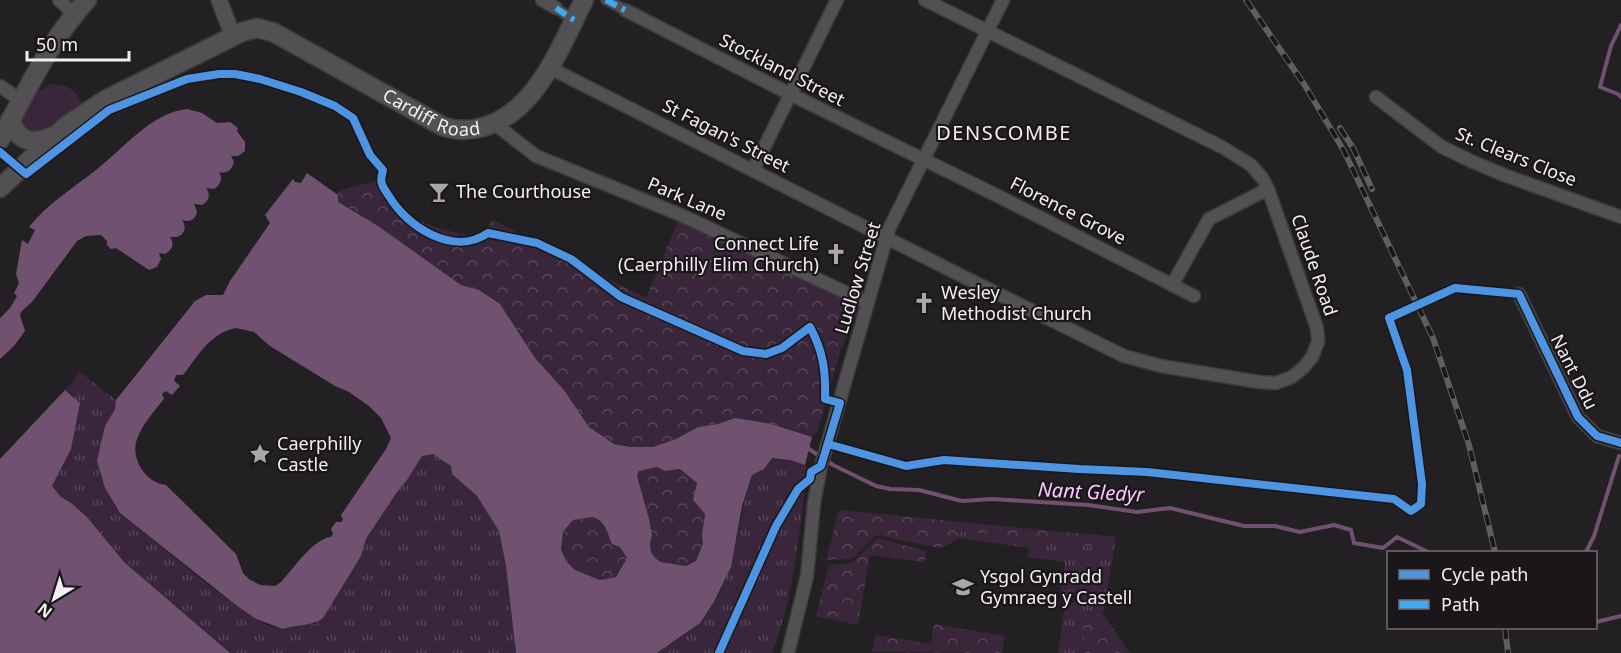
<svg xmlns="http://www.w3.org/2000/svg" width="1621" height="653" font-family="'Noto Sans',sans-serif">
  <defs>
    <pattern id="grass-tufts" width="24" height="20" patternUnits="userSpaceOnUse" patternTransform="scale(1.5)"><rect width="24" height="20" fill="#3a263a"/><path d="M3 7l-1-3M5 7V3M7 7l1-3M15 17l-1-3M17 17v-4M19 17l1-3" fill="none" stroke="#574657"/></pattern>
    <pattern id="forest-crowns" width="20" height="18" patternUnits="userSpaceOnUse" patternTransform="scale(1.5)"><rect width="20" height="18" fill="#3a263a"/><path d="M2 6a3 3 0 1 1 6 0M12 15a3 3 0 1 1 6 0" fill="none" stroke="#574657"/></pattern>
  </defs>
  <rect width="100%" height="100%" fill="#222022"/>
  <!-- grass -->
  <g fill="url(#grass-tufts)">
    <path d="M 80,372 L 116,400 L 115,409 L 105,426 L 100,475 L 112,501 L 120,513 L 207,584 L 256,619 L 269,626 L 283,629 L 294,625 L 316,624 L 361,556 L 366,540 L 397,492 L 407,480 L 422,456 L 433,454 L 451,466 L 452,474 L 477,496 L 499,531 L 506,566 L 516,653 L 230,653 L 124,562 L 87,517 L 71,503 L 61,497 L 52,486 C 68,455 81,433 75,397 L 65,390 Z"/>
    <path d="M 772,458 L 790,460 L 805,465 L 807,469 C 799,531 795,594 772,653 L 657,653 C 673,642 693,631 705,616 C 737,576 736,522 752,475 L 764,469 Z"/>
    <path d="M 958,531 L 1114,550 L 1103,614 L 1087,617 L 1082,630 L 1086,646 L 1084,653 L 1058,653 L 1064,611 L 1083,594 L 1079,589 L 1066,597 L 1060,595 L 1065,562 L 1028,557 L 1029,548 L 958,538 Z"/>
  </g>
  <!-- forest -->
  <g fill="url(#forest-crowns)">
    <path d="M 376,181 L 386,181 C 398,223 440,229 477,237 L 493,220 L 646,298 L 681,214 L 864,298 L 840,352 L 817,432 L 812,437 L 735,418 L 718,424 L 698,427 L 676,439 L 653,447 L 630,447 L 614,444 L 589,427 L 564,390 L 535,358 L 500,304 L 479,290 L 461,285 L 378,226 L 337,202 L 338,191 Z"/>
    <path d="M 657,467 L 665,471 L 680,469 L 697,483 L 693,500 L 705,514 L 702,535 L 703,544 L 696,561 L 686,566 L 662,562 L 655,558 L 651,552 L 650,544 L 652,535 L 649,519 L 637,476 L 638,471 Z"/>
    <path d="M 839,510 L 1116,537 L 1114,550 L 959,531 L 958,538 L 950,544 L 939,548 L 876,535 L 852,559 L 826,560 Z"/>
    <path d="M 592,517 L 599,519 L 606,528 L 612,544 L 620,546 L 627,558 L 616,577 L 601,580 L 575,570 L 566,561 L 561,549 L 563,532 L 574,520 Z"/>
    <path d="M 878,538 L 926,551 L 925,562 L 870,555 L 858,625 L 816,616 L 829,565 L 852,563 Z"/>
    <path d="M 1103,614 L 1130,653 L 1084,653 L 1086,646 L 1082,631 L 1087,617 Z"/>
    <path d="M 934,624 L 1005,636 L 1002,653 L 872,652 L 875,635 L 931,644 Z"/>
  </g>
  <!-- garden -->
  <path fill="#3a263a" d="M 51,84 C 67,85 77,89 82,105 L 42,134 L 32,136 L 19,126 C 25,101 29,97 51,84 Z"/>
  <!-- water -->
  <g fill="#705270" fill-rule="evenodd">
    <path d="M 187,109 L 202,113 L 217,123 L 230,122 L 238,128 L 237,131 L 245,142 L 245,151 L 238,156 L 231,156 L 234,162 C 232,170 227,174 219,172 C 223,178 221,185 214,189 L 206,188 C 211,195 209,201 202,205 L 194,204 L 197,211 C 196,219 190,223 182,220 C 187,227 185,234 177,237 L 170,237 C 175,244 172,250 165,254 L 159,253 L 161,259 L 157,267 L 149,270 L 116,248 L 111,249 L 107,245 L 107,241 L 101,235 L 86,236 L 77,241 L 32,302 L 22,311 L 20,315 L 25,331 L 14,346 L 0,359 L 0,318 L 10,308 L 17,296 L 14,293 L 19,283 L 16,274 L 22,240 L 28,244 L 35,230 L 29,227 C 47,204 73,188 96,170 C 122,150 152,112 187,109 Z"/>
    <path d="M 307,173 L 338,195 L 338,202 L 378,226 L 461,285 L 479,290 L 500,304 L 535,358 L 564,390 L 589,427 L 614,444 L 630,447 L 653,447 L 676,439 L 698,427 L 718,424 L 735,418 L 771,424 L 812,437 L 805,465 L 790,460 L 772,458 L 764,469 L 752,475 L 742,506 L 731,567 L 714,602 L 700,623 L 657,653 L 516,653 L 506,566 L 499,531 L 477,496 L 452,474 L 451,466 L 433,454 L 422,456 L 407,480 L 397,492 L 366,539 L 361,556 L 323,618 C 312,627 296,624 283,629 L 256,619 L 236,605 L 120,513 L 105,488 L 97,461 L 105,426 L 115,409 L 116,400 L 195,301 L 206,295 L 223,295 L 230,281 L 270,223 L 265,215 L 293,179 L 295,182 L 301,183 ZM 236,328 L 254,332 L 270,346 L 335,386 L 349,392 L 369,406 L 381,418 L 391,438 L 386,449 L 341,515 L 343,520 L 341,522 L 336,522 L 331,529 L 333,534 L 331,537 C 314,538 293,569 281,582 L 275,586 L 260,585 L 249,579 L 243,573 L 236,554 L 166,485 C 146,483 130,459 137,439 C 142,425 155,410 164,399 L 162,394 L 166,391 L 172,395 L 180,386 L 174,381 L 176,375 L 183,375 C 198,356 210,333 236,328 ZM 657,467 L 665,471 L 680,469 L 697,483 L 693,500 L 705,514 L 702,535 L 703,544 L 696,561 L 686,566 L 661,562 L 655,558 L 651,552 L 650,544 L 652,535 L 649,519 L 637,476 L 639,471 ZM 592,517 C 605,520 607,532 612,544 L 620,547 L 627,558 L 616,577 L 600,580 L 575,570 L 566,561 L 561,549 L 563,532 L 573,520 Z"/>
    <path d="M 65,390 L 80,403 L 71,449 L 52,486 L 61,497 L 71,503 L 87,517 L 124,562 L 230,653 L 0,653 L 0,459 Z"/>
  </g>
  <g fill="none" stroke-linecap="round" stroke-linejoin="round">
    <!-- stream -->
    <g stroke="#705270" stroke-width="4">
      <path d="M 1621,25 L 1611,46 L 1600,87 L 1618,94 L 1621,97"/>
      <path d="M 806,447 L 833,465 L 876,486 L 890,489 L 919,490 L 962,501 L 992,499 L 1088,505 L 1137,512 L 1170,508 L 1244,526 L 1275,526 L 1300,532 L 1334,525 L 1351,530 L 1354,543 L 1383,548 L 1397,537 L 1428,552"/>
      <path d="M 1586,552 L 1594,536 L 1619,456"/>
      <path d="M 1596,622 L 1621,616"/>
    </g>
    <defs>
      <g id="pedestrian">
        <path d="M 606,0 L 625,10"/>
        <path d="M 556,8 L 574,20"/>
      </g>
      <g id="minor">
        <path d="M 59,0 L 74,14"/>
        <path d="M 542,0 L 556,8"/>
        <path d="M 625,10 L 790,94 L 1000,197 L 1194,296"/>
        <path d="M 550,68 L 960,275 L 1124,356 L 1161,366 L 1259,382 L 1276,383 L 1292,377 L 1304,367 L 1312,357 L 1318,342 L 1317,328 L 1268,189 L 1263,179 L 1251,165 L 1222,147 L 925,0"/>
        <path d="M 0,86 L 20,100"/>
        <path d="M 1376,97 L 1442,147 L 1471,161 L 1504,175 L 1621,217"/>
        <path d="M 495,124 L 536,156 L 681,215 L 868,303"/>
        <path d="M 753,170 L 837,0"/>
        <path d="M 1172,285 L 1209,219 L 1268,189"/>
        <path d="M 1519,294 L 1578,417 L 1597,436 L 1621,443"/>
        <path d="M 788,653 L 807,576 L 814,503 L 821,466 L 889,229 L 1003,0"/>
      </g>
      <path id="tertiary" d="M 219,0 L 233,36"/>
      <g id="secondary">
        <path d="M 10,120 C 20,143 31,145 53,136"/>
        <path d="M 0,140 C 27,91 49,41 87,0"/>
        <path id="s1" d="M 0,188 L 66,126 L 105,100 L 242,32 L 257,28 L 273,32 L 442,126 C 453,130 462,131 474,129 C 534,120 560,47 584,0"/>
      </g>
    </defs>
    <!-- pedestrian casing -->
    <use href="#pedestrian" stroke="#3d3c3d" stroke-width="12"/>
    <!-- minor casing -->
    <use href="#minor" stroke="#3d3c3d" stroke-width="15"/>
    <!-- tertiary casing -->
    <use href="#tertiary" stroke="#3d3c3d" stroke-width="18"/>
    <!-- secondary casing -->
    <use href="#secondary" stroke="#3d3c3d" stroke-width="21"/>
    <!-- pedestrian -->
    <use href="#pedestrian" stroke="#525052" stroke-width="9"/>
    <!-- minor -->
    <use href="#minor" stroke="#525052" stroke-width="12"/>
    <!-- tertiary -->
    <use href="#tertiary" stroke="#525052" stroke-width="15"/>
    <!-- secondary -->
    <use href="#secondary" stroke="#525052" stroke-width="18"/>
    <defs>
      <g id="rail">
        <path d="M 1246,0 L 1304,84 L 1344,151 L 1433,338 L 1469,445 L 1495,552"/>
        <path d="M 1340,128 L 1353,148 L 1372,189"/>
        <path d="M 1505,628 L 1508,653"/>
      </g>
    </defs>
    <!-- rail casing -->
    <use href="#rail" stroke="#605f60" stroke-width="6"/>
    <!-- rail -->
    <use href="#rail" stroke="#1a161a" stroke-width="4" stroke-dasharray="11" stroke-linecap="butt"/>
    <!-- quiet -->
    <g stroke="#3fa9f5" stroke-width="6" stroke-dasharray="12 6" stroke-linecap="butt">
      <path d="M 606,0 L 625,10"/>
      <path d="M 556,8 L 574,20"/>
    </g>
    <defs>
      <g id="cycleway">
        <path d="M 0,152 L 26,174 L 109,110 L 187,79 L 219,74 L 235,74 L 260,79 L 301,92 L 335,106 L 353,118 L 370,155 L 383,170 C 382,174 380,180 382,184 C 383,188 387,193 389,196 C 407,227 454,257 488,233 L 537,243 L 571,259 L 621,297 L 743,351 L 766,354 L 782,348 L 810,327 C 823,351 826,371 825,399 L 840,403 L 821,466 L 811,472 L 810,479 L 798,489 L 776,526 L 719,653"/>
        <path d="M 828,444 L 906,466 L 944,460 L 1079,469 L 1147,472 L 1394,499 L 1411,511 L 1421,504 L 1422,484 L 1407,370 L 1389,318 L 1455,288 L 1519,294 L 1578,417 L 1597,436 L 1621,443"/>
      </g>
    </defs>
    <!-- cycleway casing -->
    <use href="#cycleway" stroke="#1a161a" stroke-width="11"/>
    <!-- cycleway -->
    <use href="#cycleway" stroke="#4d94e3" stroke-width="8"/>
  </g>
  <!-- icons -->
  <defs>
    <symbol id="bar-bare" viewBox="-9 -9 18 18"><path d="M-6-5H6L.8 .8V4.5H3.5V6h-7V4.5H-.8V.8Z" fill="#aaa7aa" stroke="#1a161a" stroke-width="2.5" paint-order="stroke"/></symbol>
    <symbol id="church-bare" viewBox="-9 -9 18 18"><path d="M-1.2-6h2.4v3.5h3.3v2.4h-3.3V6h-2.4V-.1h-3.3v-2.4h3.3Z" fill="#aaa7aa" stroke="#1a161a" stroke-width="2.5" paint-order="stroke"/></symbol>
    <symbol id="sight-bare" viewBox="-9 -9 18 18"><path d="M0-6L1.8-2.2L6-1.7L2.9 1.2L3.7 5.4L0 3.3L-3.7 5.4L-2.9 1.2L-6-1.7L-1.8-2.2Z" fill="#aaa7aa" stroke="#1a161a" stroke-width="2.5" paint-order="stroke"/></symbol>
    <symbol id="school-bare" viewBox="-9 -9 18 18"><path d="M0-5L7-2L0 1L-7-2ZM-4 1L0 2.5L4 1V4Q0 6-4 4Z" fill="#aaa7aa" stroke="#1a161a" stroke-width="2.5" paint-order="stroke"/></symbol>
  </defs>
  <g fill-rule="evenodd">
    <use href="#bar-bare" x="424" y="177" width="30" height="30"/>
    <use href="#church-bare" x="821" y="239" width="30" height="30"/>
    <use href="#church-bare" x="909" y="288" width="30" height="30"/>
    <use href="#sight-bare" x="245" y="439" width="30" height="30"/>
    <use href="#school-bare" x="948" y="572" width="30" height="30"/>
  </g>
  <g text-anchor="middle" stroke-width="4.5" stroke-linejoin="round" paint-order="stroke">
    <!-- street labels -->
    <g font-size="18" fill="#f3f0f3" stroke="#1a161a">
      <text transform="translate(782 70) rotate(27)" y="6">Stockland Street</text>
      <text dy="6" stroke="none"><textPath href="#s1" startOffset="502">Cardiff Road</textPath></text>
      <text transform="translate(726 136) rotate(27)" y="6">St Fagan's Street</text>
      <text transform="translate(1516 157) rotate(22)" y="6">St. Clears Close</text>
      <text transform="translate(687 199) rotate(23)" y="6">Park Lane</text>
      <text transform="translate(1068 211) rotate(27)" y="6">Florence Grove</text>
      <text transform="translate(1314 265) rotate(71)" y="6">Claude Road</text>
      <text transform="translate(858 278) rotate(-73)" y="6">Ludlow Street</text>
      <text transform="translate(1574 372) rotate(63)" y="6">Nant Ddu</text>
    </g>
    <!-- poi labels -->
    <g font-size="18" fill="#f3f0f3" stroke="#1a161a" text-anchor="start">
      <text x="456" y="198">The Courthouse</text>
      <text x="819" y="250" text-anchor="end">Connect Life<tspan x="819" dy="21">(Caerphilly Elim Church)</tspan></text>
      <text x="941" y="299">Wesley<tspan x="941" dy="21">Methodist Church</tspan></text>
      <text x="277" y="450">Caerphilly<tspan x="277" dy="21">Castle</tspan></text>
      <text x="980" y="583">Ysgol Gynradd<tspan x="980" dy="21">Gymraeg y Castell</tspan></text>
    </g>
    <!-- neighbourhood labels -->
    <g font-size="20" letter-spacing="1.5" fill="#f3f0f3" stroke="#1a161a">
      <text x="1004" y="140">DENSCOMBE</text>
    </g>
    <!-- water labels -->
    <g font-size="20" font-style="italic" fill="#ffc7ff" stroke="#1a161a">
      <text transform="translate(1091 492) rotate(3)" y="7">Nant Gledyr</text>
    </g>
  </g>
  <!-- legend -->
  <rect x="1387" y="551" width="210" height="78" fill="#1a161a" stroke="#716d71" stroke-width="1.5"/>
  <rect x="1399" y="570" width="30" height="9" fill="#4d94e3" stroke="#716d71" stroke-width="1.5"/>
  <text x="1441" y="581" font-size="18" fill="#f3f0f3">Cycle path</text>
  <rect x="1399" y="600" width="30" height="9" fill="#3fa9f5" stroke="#716d71" stroke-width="1.5"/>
  <text x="1441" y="611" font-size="18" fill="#f3f0f3">Path</text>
  <!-- north arrow -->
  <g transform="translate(54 599) rotate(218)" stroke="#1a161a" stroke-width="4.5" paint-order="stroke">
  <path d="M0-4.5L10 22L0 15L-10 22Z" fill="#f3f0f3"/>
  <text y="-9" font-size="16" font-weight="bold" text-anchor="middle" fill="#f3f0f3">N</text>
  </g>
  <!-- scale -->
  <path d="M27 51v9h102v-9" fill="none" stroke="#f3f0f3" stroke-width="3"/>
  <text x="36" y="51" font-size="18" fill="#f3f0f3" stroke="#1a161a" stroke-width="4.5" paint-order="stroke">50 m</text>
</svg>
